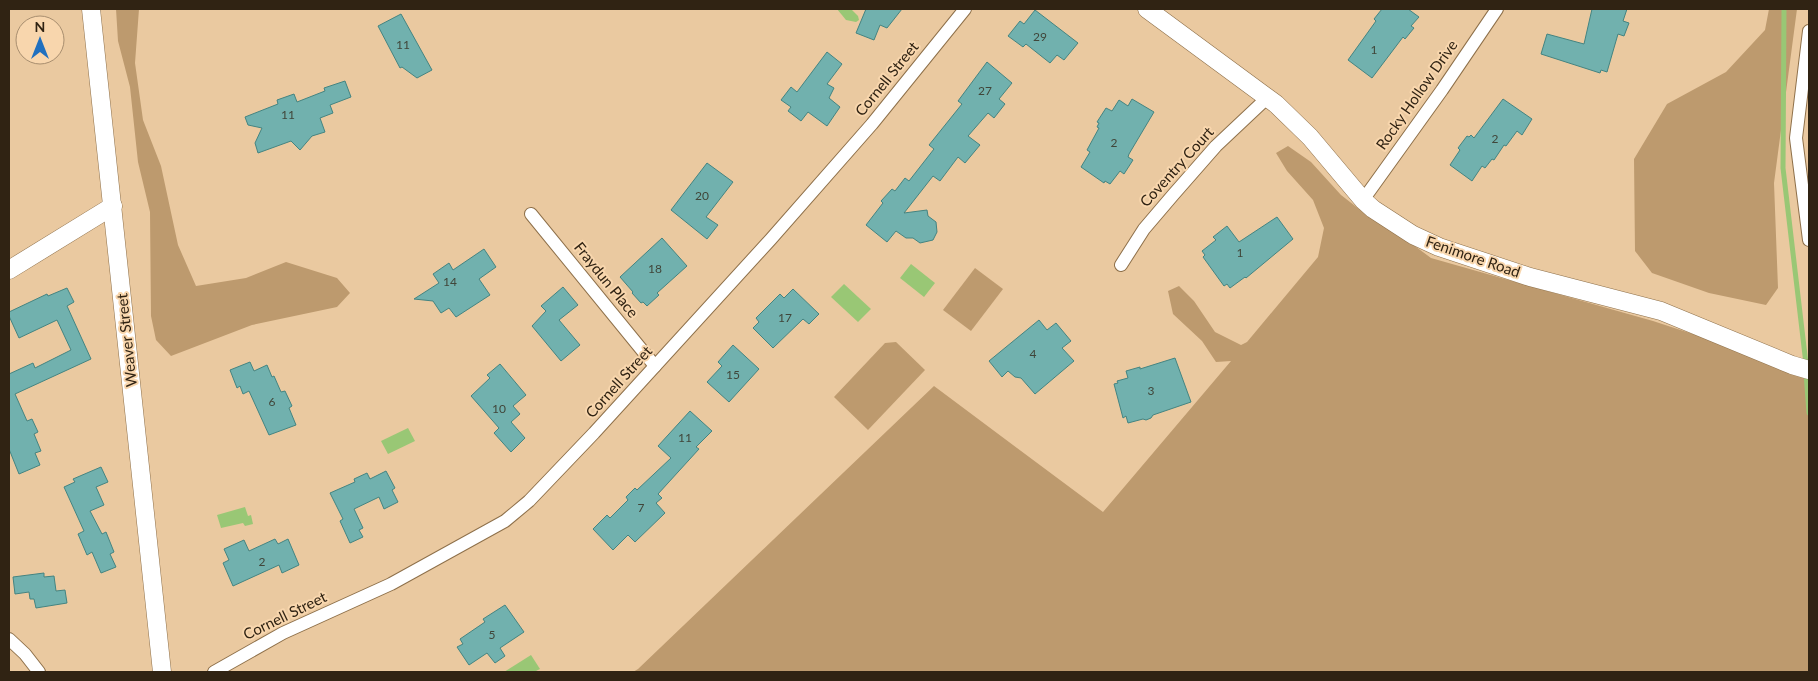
<svg xmlns="http://www.w3.org/2000/svg" width="1818" height="681" font-family="Lato,sans-serif">
  <rect width="100%" height="100%" fill="#eac9a0"/>
  <!-- green -->
  <g fill="#bd9a6e">
    <path d="M 116,9 L 139,9 L 135,63 L 143,120 L 161,166 L 178,245 L 196,286 L 246,278 L 286,262 L 337,278 L 350,293 L 337,307 L 252,325 L 171,356 L 156,340 L 151,316 L 150,212 L 138,162 L 130,87 L 118,41 Z"/>
    <path d="M 1769,9 L 1797,9 L 1774,183 L 1778,288 L 1766,305 L 1709,293 L 1652,273 L 1635,251 L 1634,159 L 1667,104 L 1726,72 L 1765,30 Z"/>
    <path d="M 1288,146 L 1311,162 L 1341,195 L 1359,209 L 1362,207 L 1431,258 L 1653,321 L 1809,372 L 1809,672 L 633,672 L 638,669 L 934,386 L 1103,512 L 1231,361 L 1216,362 L 1202,341 L 1173,314 L 1168,291 L 1179,286 L 1194,301 L 1215,332 L 1241,345 L 1247,342 L 1318,257 L 1324,228 L 1313,200 L 1287,171 L 1276,153 Z"/>
    <path d="M 975,268 L 1003,289 L 971,331 L 943,310 Z"/>
    <path d="M 896,342 L 925,370 L 868,430 L 834,397 L 885,343 Z"/>
  </g>
  <!-- water -->
  <g fill="#99c775">
    <path d="M 837,9 L 851,9 L 858,16 L 859,20 L 856,22 L 846,20 Z"/>
    <path d="M 911,264 L 935,283 L 924,297 L 900,278 Z"/>
    <path d="M 844,284 L 871,309 L 858,322 L 831,297 Z"/>
    <path d="M 408,428 L 415,441 L 388,454 L 381,441 Z"/>
    <path d="M 245,507 L 248,516 L 251,515 L 253,524 L 245,526 L 243,523 L 221,528 L 217,515 Z"/>
    <path d="M 531,655 L 540,669 L 534,672 L 504,672 Z"/>
  </g>
  <g fill="none" stroke-linecap="round" stroke-linejoin="round">
    <!-- stream -->
    <g stroke="#99c775" stroke-width="5">
      <path d="M 1784,9 L 1783,168 L 1806,364"/>
      <path d="M 1806,373 L 1809,413"/>
    </g>
  </g>
  <!-- building -->
  <g fill="#71b1ae" stroke="#448481">
    <path d="M 866,9 L 902,9 L 887,28 L 880,25 L 874,40 L 856,33 Z"/>
    <path d="M 1382,9 L 1408,9 L 1419,17 L 1411,26 L 1414,28 L 1405,39 L 1403,37 L 1372,78 L 1348,60 L 1376,21 L 1374,19 Z"/>
    <path d="M 1592,9 L 1627,9 L 1623,21 L 1629,23 L 1624,36 L 1618,34 L 1607,72 L 1601,70 L 1600,73 L 1541,54 L 1547,34 L 1584,44 Z"/>
    <path d="M 1035,10 L 1078,43 L 1064,60 L 1057,55 L 1050,63 L 1026,44 L 1023,47 L 1008,36 L 1020,21 L 1024,24 Z"/>
    <path d="M 401,14 L 432,70 L 417,78 L 402,67 L 400,68 L 378,26 Z"/>
    <path d="M 827,52 L 842,64 L 827,84 L 834,88 L 829,98 L 840,107 L 827,126 L 808,112 L 801,121 L 788,111 L 791,107 L 781,100 L 791,87 L 797,92 Z"/>
    <path d="M 987,62 L 1012,83 L 999,99 L 1005,104 L 994,118 L 988,113 L 968,136 L 980,145 L 965,163 L 958,157 L 940,181 L 933,176 L 904,213 L 927,210 L 928,216 L 936,222 L 937,232 L 933,240 L 920,243 L 913,238 L 906,238 L 896,231 L 887,242 L 866,225 L 883,203 L 881,201 L 892,189 L 895,191 L 905,178 L 909,181 L 934,149 L 929,145 L 962,104 L 958,101 Z"/>
    <path d="M 345,81 L 351,97 L 330,105 L 333,113 L 320,118 L 325,132 L 312,136 L 300,150 L 291,141 L 258,153 L 255,143 L 262,128 L 248,125 L 245,117 L 278,104 L 277,100 L 294,94 L 297,102 L 325,91 L 324,88 Z"/>
    <path d="M 1132,99 L 1154,112 L 1129,154 L 1128,157 L 1133,160 L 1124,174 L 1120,171 L 1110,184 L 1105,181 L 1104,183 L 1081,167 L 1090,152 L 1087,150 L 1099,128 L 1097,127 L 1099,123 L 1097,122 L 1106,108 L 1112,111 L 1119,100 L 1128,106 Z"/>
    <path d="M 1503,99 L 1532,119 L 1522,135 L 1517,131 L 1506,146 L 1504,145 L 1494,160 L 1492,159 L 1485,168 L 1482,166 L 1472,181 L 1450,165 L 1460,150 L 1458,148 L 1467,136 L 1469,137 L 1471,135 L 1474,138 Z"/>
    <path d="M 707,163 L 733,182 L 706,217 L 718,225 L 707,239 L 671,210 Z"/>
    <path d="M 1277,217 L 1293,239 L 1246,278 L 1245,277 L 1230,288 L 1227,284 L 1224,286 L 1203,257 L 1205,255 L 1202,251 L 1216,240 L 1213,237 L 1227,226 L 1239,242 Z"/>
    <path d="M 662,238 L 687,266 L 657,293 L 659,295 L 647,306 L 643,302 L 641,303 L 632,293 L 633,292 L 620,277 Z"/>
    <path d="M 484,249 L 496,267 L 479,279 L 490,295 L 456,317 L 449,308 L 441,313 L 433,301 L 414,299 L 439,283 L 433,274 L 449,263 L 453,270 Z"/>
    <path d="M 563,287 L 578,305 L 559,320 L 580,345 L 561,361 L 532,326 L 546,311 L 541,306 Z"/>
    <path d="M 67,288 L 74,302 L 67,306 L 91,359 L 15,394 L 27,421 L 32,419 L 38,432 L 34,434 L 41,451 L 35,453 L 40,465 L 19,474 L 9,449 L 9,374 L 33,363 L 35,368 L 71,350 L 57,320 L 19,338 L 9,316 L 9,312 L 47,294 L 48,296 Z"/>
    <path d="M 793,289 L 819,314 L 809,324 L 803,319 L 773,348 L 753,328 L 759,322 L 756,318 L 780,294 L 784,298 Z"/>
    <path d="M 1039,320 L 1047,330 L 1056,323 L 1071,341 L 1062,348 L 1074,361 L 1035,394 L 1021,378 L 1015,377 L 1008,371 L 1002,377 L 989,361 Z"/>
    <path d="M 733,345 L 759,369 L 729,402 L 707,382 L 722,366 L 718,362 Z"/>
    <path d="M 1175,358 L 1191,402 L 1153,415 L 1151,418 L 1146,420 L 1143,419 L 1128,423 L 1126,416 L 1123,418 L 1114,384 L 1118,383 L 1117,381 L 1128,378 L 1126,371 L 1140,367 L 1140,369 Z"/>
    <path d="M 250,362 L 254,371 L 267,365 L 272,377 L 274,376 L 281,392 L 285,391 L 292,406 L 289,408 L 296,425 L 269,435 L 249,391 L 243,394 L 240,386 L 237,388 L 230,370 Z"/>
    <path d="M 500,364 L 526,395 L 513,406 L 520,414 L 511,422 L 525,438 L 511,452 L 494,433 L 499,428 L 471,396 L 490,378 L 487,375 Z"/>
    <path d="M 690,411 L 712,431 L 696,447 L 699,449 L 658,494 L 662,498 L 656,503 L 665,513 L 635,542 L 628,535 L 613,550 L 593,529 L 607,515 L 610,518 L 628,500 L 626,497 L 635,488 L 637,490 L 671,458 L 658,446 Z"/>
    <path d="M 101,467 L 108,482 L 96,487 L 104,505 L 90,511 L 102,534 L 106,532 L 114,552 L 110,554 L 116,567 L 101,573 L 92,552 L 87,555 L 78,534 L 84,531 L 64,487 L 75,482 L 73,479 Z"/>
    <path d="M 386,471 L 395,488 L 392,490 L 398,502 L 384,509 L 379,497 L 354,509 L 363,528 L 359,530 L 363,537 L 350,543 L 340,521 L 343,519 L 330,493 L 355,482 L 354,479 L 367,473 L 370,479 Z"/>
    <path d="M 275,539 L 278,544 L 288,539 L 299,565 L 282,573 L 279,565 L 233,586 L 223,563 L 229,560 L 224,549 L 244,540 L 249,551 Z"/>
    <path d="M 44,573 L 44,577 L 54,576 L 56,591 L 65,590 L 67,603 L 36,608 L 34,599 L 30,599 L 29,592 L 15,594 L 13,577 Z"/>
    <path d="M 505,605 L 524,632 L 500,648 L 505,656 L 495,663 L 487,653 L 469,665 L 457,647 L 463,644 L 460,639 L 485,622 L 483,619 Z"/>
  </g>
  <g fill="none" stroke-linecap="round" stroke-linejoin="round">
    <defs>
      <g id="street">
        <path d="M 1809,31 L 1796,138 L 1809,240"/>
        <path d="M 1363,200 L 1442,90 L 1497,9"/>
        <path d="M 531,214 L 655,366"/>
        <path d="M 1121,265 L 1144,229 L 1173,195 L 1216,146 L 1267,98"/>
        <path d="M 9,639 L 25,654 L 39,672"/>
        <path d="M 214,672 L 283,633 L 391,584 L 505,521 L 529,501 L 594,433 L 771,239 L 872,124 L 965,9"/>
      </g>
      <g id="secondary">
        <path d="M 91,9 L 162,672"/>
        <path d="M 1147,9 L 1276,104 L 1310,137 L 1363,200 L 1373,209 L 1413,235 L 1439,247 L 1530,277 L 1661,311 L 1792,365 L 1809,370"/>
        <path d="M 9,270 L 113,206"/>
      </g>
    </defs>
    <!-- street casing -->
    <use href="#street" stroke="#8e704a" stroke-width="14"/>
    <!-- secondary casing -->
    <use href="#secondary" stroke="#8e704a" stroke-width="19"/>
    <!-- street -->
    <use href="#street" stroke="#fff" stroke-width="12"/>
    <!-- secondary -->
    <use href="#secondary" stroke="#fff" stroke-width="18"/>
  </g>
  <g text-anchor="middle" stroke-width="4" stroke-linejoin="round" paint-order="stroke">
    <!-- number labels -->
    <g font-size="12" fill="#40463a">
      <text x="1040" y="41">29</text>
      <text x="403" y="49">11</text>
      <text x="1374" y="54">1</text>
      <text x="985" y="95">27</text>
      <text x="288" y="119">11</text>
      <text x="1495" y="143">2</text>
      <text x="1114" y="147">2</text>
      <text x="702" y="200">20</text>
      <text x="1240" y="257">1</text>
      <text x="655" y="273">18</text>
      <text x="450" y="286">14</text>
      <text x="785" y="322">17</text>
      <text x="1033" y="358">4</text>
      <text x="733" y="379">15</text>
      <text x="1151" y="395">3</text>
      <text x="272" y="406">6</text>
      <text x="499" y="413">10</text>
      <text x="685" y="442">11</text>
      <text x="641" y="512">7</text>
      <text x="262" y="566">2</text>
      <text x="492" y="639">5</text>
    </g>
    <!-- street labels -->
    <g font-size="15" fill="#302313" stroke="#f8d6ad">
      <text transform="translate(887 79) rotate(-51)" y="5">Cornell Street</text>
      <text transform="translate(1417 95) rotate(-55)" y="5">Rocky Hollow Drive</text>
      <text transform="translate(1177 167) rotate(-48)" y="5">Coventry Court</text>
      <text transform="translate(1473 257) rotate(19)" y="5">Fenimore Road</text>
      <text transform="translate(606 280) rotate(51)" y="5">Fraydun Place</text>
      <text transform="translate(127 340) rotate(-96)" y="5">Weaver Street</text>
      <text transform="translate(619 382) rotate(-48)" y="5">Cornell Street</text>
      <text transform="translate(285 616) rotate(-26)" y="5">Cornell Street</text>
    </g>
  </g>
  <!-- border -->
  <rect width="1818" height="681" fill="none" stroke="#302313" stroke-width="20"/>
  <!-- north arrow -->
  <g transform="translate(40 40)"><circle r="24" fill="#f8d6ad" stroke="#a88e6f"/>
  <path d="M0-4L9 19L0 12L-9 19Z" fill="#2070bf"/>
  <text y="-8" font-size="14" font-weight="bold" text-anchor="middle" fill="#302313">N</text>
  </g>
</svg>
